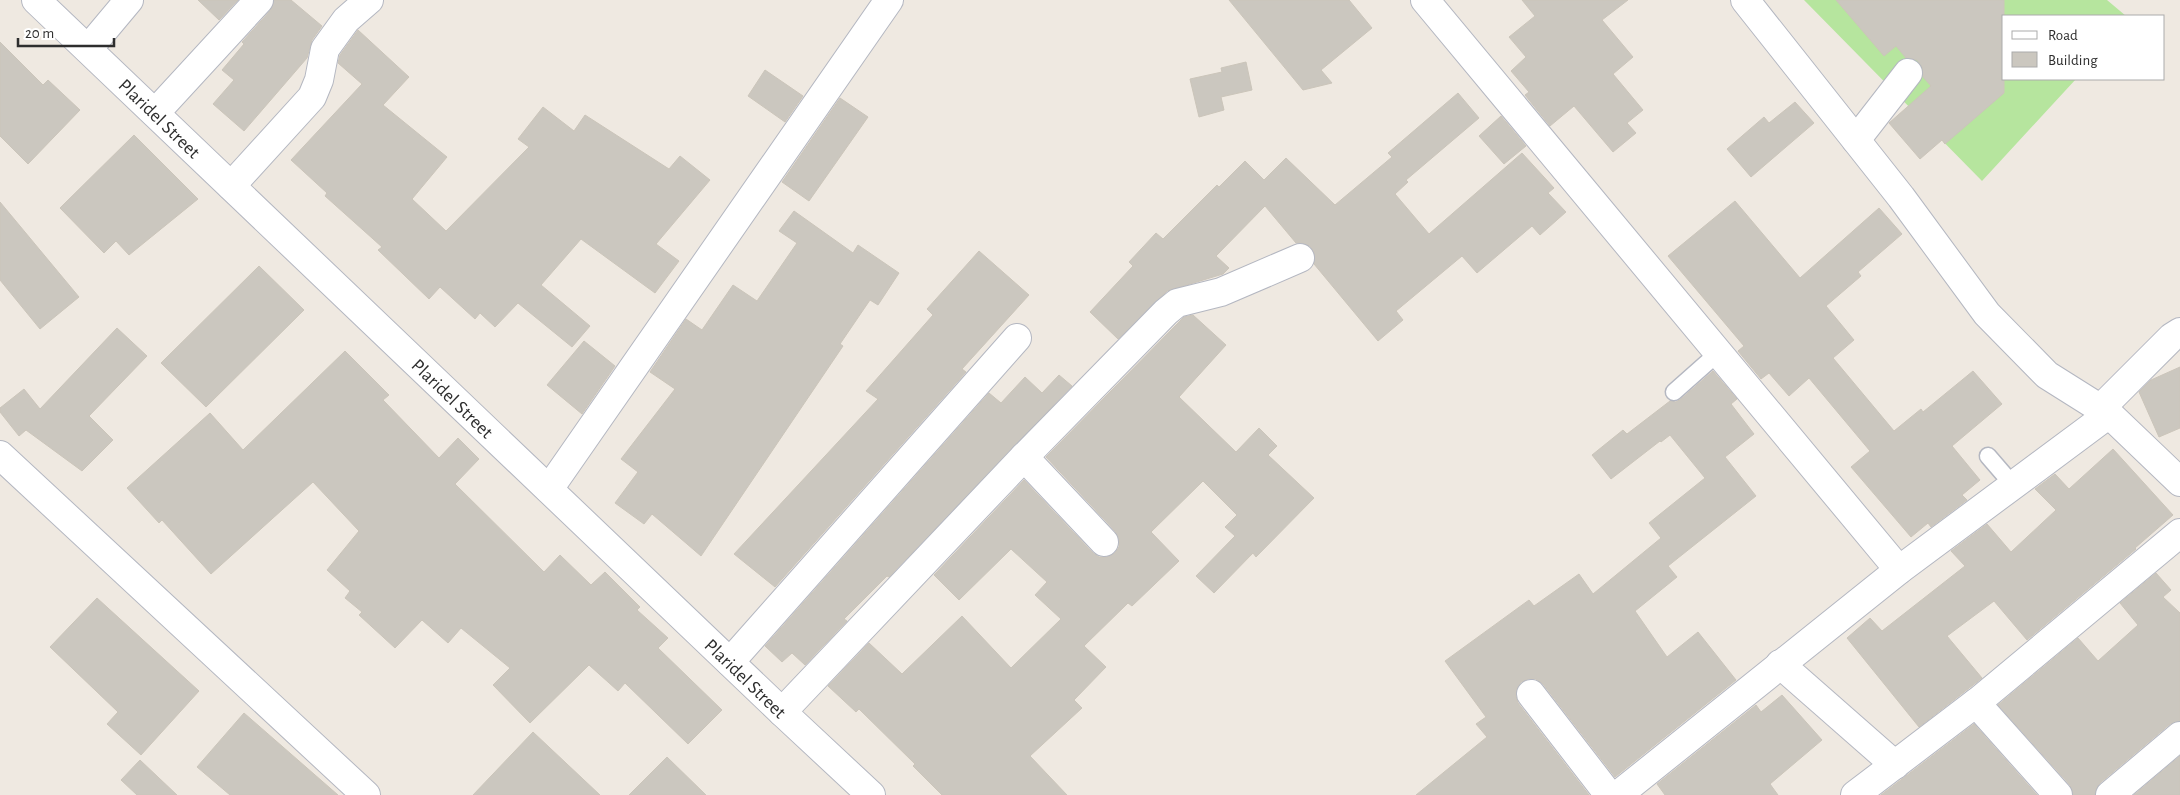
<svg xmlns="http://www.w3.org/2000/svg" width="2180" height="795" font-family="'Alegreya Sans',sans-serif">
  <rect width="100%" height="100%" fill="#efe9e1"/>
  <!-- grass -->
  <path fill="#b6e59e" d="M 1804,0 L 2107,0 L 2126,16 L 2004,16 L 2004,79 L 2076,79 L 1982,181 Z"/>
  <!-- building -->
  <g fill="#cbc7bf" stroke="#cbc5ba">
    <path d="M 198,0 L 238,0 L 219,20 Z"/>
    <path d="M 274,0 L 291,0 L 322,26 L 312,40 L 307,58 L 244,131 L 213,104 L 234,80 L 222,70 L 244,44 L 242,42 L 270,11 Z"/>
    <path d="M 1229,0 L 1349,0 L 1372,28 L 1321,70 L 1332,83 L 1303,90 Z"/>
    <path d="M 1522,0 L 1628,0 L 1602,20 L 1633,57 L 1613,74 L 1643,110 L 1627,123 L 1636,133 L 1613,152 L 1574,106 L 1550,126 L 1525,95 L 1529,92 L 1511,71 L 1526,57 L 1509,37 L 1535,16 Z"/>
    <path d="M 1836,0 L 2004,0 L 2004,93 L 1945,144 L 1942,140 L 1920,159 L 1889,123 L 1931,86 L 1923,77 L 1922,67 L 1917,60 L 1906,58 L 1896,46 L 1884,56 Z"/>
    <path d="M 358,30 L 409,77 L 383,105 L 447,157 L 412,199 L 446,231 L 529,147 L 518,139 L 543,107 L 574,131 L 585,115 L 669,169 L 680,156 L 710,180 L 656,244 L 679,261 L 655,293 L 581,239 L 541,285 L 590,326 L 572,347 L 518,303 L 495,327 L 480,313 L 475,319 L 440,287 L 429,299 L 378,250 L 382,247 L 325,196 L 327,193 L 291,160 L 362,84 L 338,63 L 340,55 Z"/>
    <path d="M 0,42 L 43,85 L 48,80 L 80,110 L 28,164 L 0,136 Z"/>
    <path d="M 1246,62 L 1252,90 L 1221,97 L 1224,110 L 1199,117 L 1190,79 L 1222,72 L 1221,68 Z"/>
    <path d="M 765,70 L 803,96 L 785,122 L 748,96 Z"/>
    <path d="M 1458,93 L 1479,118 L 1406,180 L 1408,182 L 1395,194 L 1429,234 L 1522,153 L 1554,188 L 1548,193 L 1566,212 L 1540,235 L 1532,226 L 1477,273 L 1462,256 L 1396,311 L 1403,320 L 1378,341 L 1314,264 L 1314,252 L 1310,246 L 1302,243 L 1296,243 L 1265,206 L 1216,256 L 1229,268 L 1223,274 L 1167,291 L 1118,339 L 1090,312 L 1133,266 L 1129,262 L 1156,233 L 1163,239 L 1217,185 L 1219,187 L 1245,161 L 1264,180 L 1286,158 L 1335,205 L 1392,157 L 1388,153 Z"/>
    <path d="M 840,98 L 868,117 L 809,201 L 782,182 Z"/>
    <path d="M 1795,102 L 1814,123 L 1751,177 L 1727,149 L 1764,117 L 1769,123 Z"/>
    <path d="M 1501,116 L 1526,146 L 1504,164 L 1479,136 Z"/>
    <path d="M 134,135 L 198,199 L 129,255 L 116,241 L 104,253 L 60,208 Z"/>
    <path d="M 1735,201 L 1800,278 L 1879,208 L 1902,234 L 1858,272 L 1861,276 L 1826,306 L 1854,340 L 1833,358 L 1894,431 L 1921,409 L 1923,412 L 1973,371 L 2002,404 L 1952,446 L 1980,480 L 1962,495 L 1967,500 L 1931,527 L 1928,523 L 1911,537 L 1851,467 L 1870,451 L 1809,378 L 1789,396 L 1769,373 L 1761,379 L 1738,351 L 1744,346 L 1668,256 Z"/>
    <path d="M 0,202 L 79,297 L 40,329 L 0,280 Z"/>
    <path d="M 794,211 L 853,253 L 858,245 L 899,273 L 878,305 L 870,300 L 840,344 L 843,346 L 701,556 L 652,514 L 644,524 L 615,503 L 638,472 L 621,459 L 675,389 L 650,372 L 686,319 L 702,330 L 733,285 L 757,301 L 797,243 L 779,231 Z"/>
    <path d="M 979,251 L 1029,295 L 962,369 L 966,372 L 775,587 L 734,554 L 878,399 L 866,391 L 933,315 L 927,309 Z"/>
    <path d="M 259,266 L 304,310 L 206,407 L 161,363 Z"/>
    <path d="M 1193,315 L 1226,345 L 1179,397 L 1236,452 L 1259,428 L 1277,446 L 1268,455 L 1314,498 L 1256,557 L 1253,553 L 1214,593 L 1196,576 L 1235,536 L 1225,527 L 1237,515 L 1203,481 L 1151,532 L 1179,561 L 1132,606 L 1128,603 L 1084,646 L 1106,667 L 1074,700 L 1082,708 L 1030,756 L 1067,795 L 942,795 L 913,766 L 915,764 L 859,709 L 856,712 L 828,686 L 869,643 L 902,674 L 962,616 L 1011,668 L 1061,619 L 1035,595 L 1047,582 L 1011,549 L 959,600 L 934,575 L 1024,480 L 1093,553 L 1099,557 L 1107,557 L 1115,553 L 1119,547 L 1119,539 L 1115,531 L 1046,457 L 1177,324 L 1184,317 Z"/>
    <path d="M 117,328 L 147,356 L 89,416 L 113,440 L 82,471 L 26,430 L 19,436 L 0,412 L 0,408 L 24,389 L 40,409 Z"/>
    <path d="M 584,341 L 615,366 L 582,414 L 547,385 Z"/>
    <path d="M 345,351 L 389,395 L 383,400 L 439,458 L 458,438 L 479,459 L 455,484 L 544,572 L 560,555 L 591,585 L 605,572 L 640,607 L 637,610 L 668,638 L 658,648 L 722,710 L 688,744 L 625,683 L 618,691 L 589,665 L 530,723 L 493,685 L 510,668 L 461,628 L 448,643 L 422,620 L 395,648 L 359,615 L 362,612 L 345,598 L 350,591 L 327,570 L 359,531 L 313,482 L 211,574 L 162,520 L 159,523 L 127,488 L 210,413 L 243,450 Z"/>
    <path d="M 2180,367 L 2180,428 L 2159,437 L 2139,392 L 2151,380 Z"/>
    <path d="M 1713,371 L 1737,399 L 1731,404 L 1754,434 L 1725,457 L 1756,496 L 1668,566 L 1677,577 L 1635,611 L 1667,657 L 1698,632 L 1736,680 L 1615,777 L 1543,684 L 1536,679 L 1528,679 L 1521,682 L 1517,688 L 1516,696 L 1518,703 L 1589,795 L 1416,795 L 1487,737 L 1476,724 L 1486,717 L 1445,661 L 1529,600 L 1534,606 L 1579,574 L 1593,594 L 1661,538 L 1649,523 L 1705,478 L 1670,435 L 1661,442 L 1660,441 L 1611,479 L 1592,455 L 1623,430 L 1627,434 L 1670,401 L 1676,402 L 1681,399 Z"/>
    <path d="M 1059,375 L 1072,386 L 889,577 L 887,576 L 844,619 L 847,621 L 805,665 L 792,653 L 782,662 L 765,646 L 989,393 L 1001,403 L 1025,377 L 1042,393 Z"/>
    <path d="M 2113,449 L 2173,515 L 2135,548 L 2136,549 L 2027,640 L 1994,601 L 1947,636 L 1982,678 L 1919,727 L 1847,638 L 1870,618 L 1882,631 L 1965,566 L 1951,551 L 1987,524 L 2011,552 L 2056,510 L 2035,489 L 2055,474 L 2069,489 Z"/>
    <path d="M 2156,573 L 2171,590 L 2163,597 L 2180,613 L 2180,721 L 2170,724 L 2100,783 L 2096,789 L 2095,795 L 2073,795 L 2070,785 L 1998,705 L 2078,638 L 2098,661 L 2138,625 L 2120,603 Z"/>
    <path d="M 97,598 L 199,691 L 141,755 L 107,724 L 118,712 L 50,647 Z"/>
    <path d="M 1782,695 L 1822,740 L 1770,784 L 1778,795 L 1665,795 L 1657,784 L 1756,705 L 1761,712 Z"/>
    <path d="M 244,713 L 338,795 L 230,795 L 197,767 Z"/>
    <path d="M 1974,724 L 2037,795 L 1881,795 L 1906,776 Z"/>
    <path d="M 533,732 L 600,795 L 473,795 Z"/>
    <path d="M 2180,756 L 2180,795 L 2134,795 Z"/>
    <path d="M 667,757 L 706,795 L 629,795 Z"/>
    <path d="M 140,760 L 177,795 L 137,795 L 121,780 Z"/>
  </g>
  <g fill="none" stroke-linecap="round" stroke-linejoin="round">
    <defs>
      <g id="lane">
        <path d="M 1674,392 L 1718,353"/>
        <path d="M 1988,456 L 2013,485"/>
      </g>
      <g id="street">
        <path d="M 1425,0 L 1899,570"/>
        <path d="M 1745,0 L 1901,197 L 1987,314 L 2047,375 L 2109,414"/>
        <path d="M 88,49 L 129,0"/>
        <path d="M 155,113 L 259,0"/>
        <path d="M 1856,140 L 1908,73"/>
        <path d="M 231,186 L 312,97 L 319,80 L 325,49 L 346,20 L 369,0"/>
        <path d="M 2101,408 L 2172,337 L 2180,332"/>
        <path d="M 0,455 L 366,795"/>
        <path d="M 1024,457 L 1104,542"/>
        <path d="M 549,489 L 889,0"/>
        <path d="M 730,662 L 1017,338"/>
        <path d="M 1780,664 L 1895,765"/>
        <path d="M 1531,694 L 1609,795"/>
        <path d="M 782,712 L 1024,457 L 1166,312 L 1177,303 L 1221,292 L 1300,258"/>
        <path d="M 1618,795 L 1899,570 L 2109,414 L 2180,482"/>
        <path d="M 1855,795 L 1977,702"/>
        <path d="M 2058,795 L 1976,703 L 2180,533"/>
        <path d="M 2110,795 L 2180,736"/>
      </g>
      <path id="secondary" d="M 36,0 L 782,712 L 871,795"/>
    </defs>
    <!-- lane casing -->
    <use href="#lane" stroke="#b4b7c1" stroke-width="19"/>
    <!-- street casing -->
    <use href="#street" stroke="#b4b7c1" stroke-width="30"/>
    <!-- secondary casing -->
    <use href="#secondary" stroke="#b4b7c1" stroke-width="30"/>
    <!-- lane -->
    <use href="#lane" stroke="#fff" stroke-width="16"/>
    <!-- street -->
    <use href="#street" stroke="#fff" stroke-width="28"/>
    <!-- secondary -->
    <use href="#secondary" stroke="#fff" stroke-width="28"/>
  </g>
  <g text-anchor="middle" stroke-width="4.5" stroke-linejoin="round" paint-order="stroke">
    <!-- street labels -->
    <g font-size="19" fill="#2e2e2e" stroke="#fff">
      <text transform="translate(160 118) rotate(44)" y="7">Plaridel Street</text>
      <text transform="translate(453 398) rotate(44)" y="7">Plaridel Street</text>
      <text transform="translate(746 678) rotate(44)" y="7">Plaridel Street</text>
    </g>
  </g>
  <!-- legend -->
  <rect x="2002" y="15" width="162" height="65" fill="#ffffff" stroke="#ababab"/>
  <rect x="2012" y="31" width="25" height="8" fill="#ffffff" stroke="#ababab"/>
  <text x="2048" y="40" font-size="15" fill="#2e2e2e">Road</text>
  <rect x="2012" y="52" width="25" height="15" fill="#cbc7bf" stroke="#ababab"/>
  <text x="2048" y="65" font-size="15" fill="#2e2e2e">Building</text>
  <!-- scale -->
  <path d="M18 38v8h96v-8" fill="none" stroke="#2e2e2e" stroke-width="2.5"/>
  <text x="25" y="38" font-size="15" fill="#2e2e2e" stroke="#ffffff" stroke-width="4" paint-order="stroke">20 m</text>
</svg>
